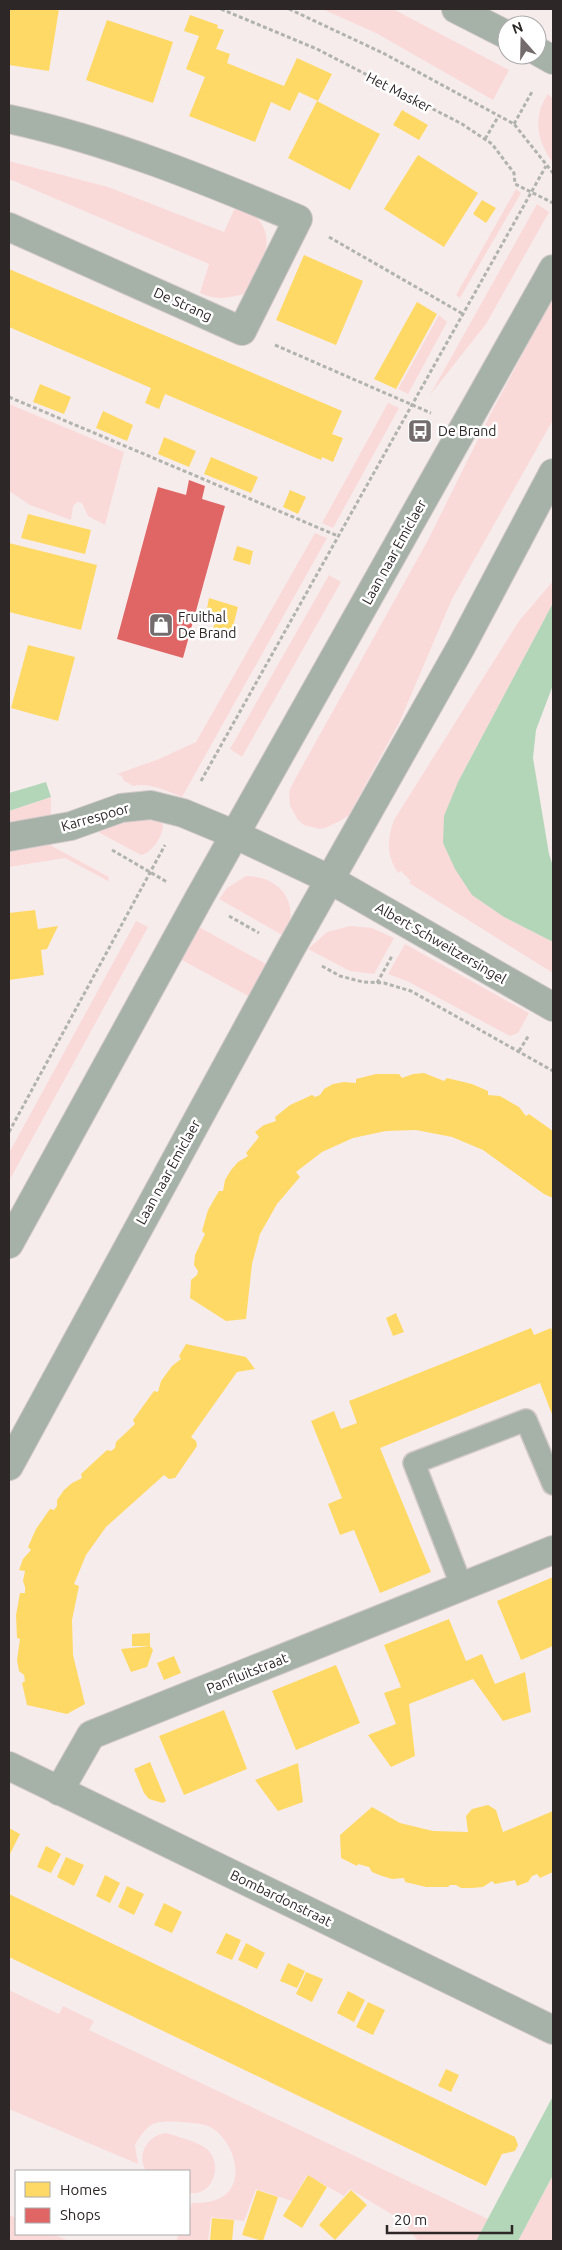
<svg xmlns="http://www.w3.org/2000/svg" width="562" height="2250" font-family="Ubuntu,sans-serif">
  <rect width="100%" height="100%" fill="#f7ecec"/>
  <!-- green -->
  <g fill="#fadad9">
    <path d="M 322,9 L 393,9 L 509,70 L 493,100 L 376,33 Z"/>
    <path d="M 548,94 L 553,99 L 553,163 C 537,141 532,117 548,94 Z"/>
    <path d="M 9,161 L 108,187 L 224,232 L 234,210 L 242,208 C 283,227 264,264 247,293 C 230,298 216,301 200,293 L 209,264 L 9,179 Z"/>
    <path d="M 516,189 L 521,193 L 460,298 L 456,295 Z"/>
    <path d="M 537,204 L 549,212 L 486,324 L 430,395 Z"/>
    <path d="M 553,297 L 553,420 L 452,599 L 400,721 L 349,815 L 340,821 L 325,828 L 319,829 L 304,825 L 298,820 L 290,806 L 289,792 L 294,781 L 428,540 L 491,413 Z"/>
    <path d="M 439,315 L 447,322 L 408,394 L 398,389 Z"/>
    <path d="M 388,403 L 399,408 L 333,528 L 322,523 Z"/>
    <path d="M 9,404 L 124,452 L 105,525 L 88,516 L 82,503 L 77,502 L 73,506 L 71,520 L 30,505 L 9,491 Z"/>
    <path d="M 315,533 L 327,538 L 182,797 C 166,791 150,782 133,786 L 123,780 L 122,776 L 117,774 L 159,759 L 196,742 Z"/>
    <path d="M 329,575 L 341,582 L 242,757 L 230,749 Z"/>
    <path d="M 553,581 L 553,603 L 458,782 L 504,917 L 553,942 L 553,973 L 409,883 L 411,881 L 401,871 L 398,873 C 386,855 387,839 394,820 L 519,621 Z"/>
    <path d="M 51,797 L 51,815 L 9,823 L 9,811 Z"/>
    <path d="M 136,819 L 159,821 L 163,825 C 163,836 152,853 141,855 L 98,832 L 125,820 Z"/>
    <path d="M 50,845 L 109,877 L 108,881 L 65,858 L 9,867 L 9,852 Z"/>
    <path d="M 246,876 C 280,876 302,904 284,936 L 219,899 L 227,888 Z"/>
    <path d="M 136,921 L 148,927 L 9,1181 L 9,1153 Z"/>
    <path d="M 350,926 L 372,928 L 394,938 L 374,974 L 350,971 L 308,949 L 327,932 Z"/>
    <path d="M 199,927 L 268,965 L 250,997 L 180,959 L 180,956 Z"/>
    <path d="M 405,944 L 529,1013 L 518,1033 L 510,1036 L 407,981 L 388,974 Z"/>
    <path d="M 9,1990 L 59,2014 L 63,2006 L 94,2021 L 89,2030 L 488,2219 L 476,2241 L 418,2241 L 401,2220 L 350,2189 L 344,2196 L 307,2175 L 292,2201 L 256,2189 L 244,2221 L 211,2217 L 208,2241 L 176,2241 L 179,2234 L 189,2234 L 189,2211 L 192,2203 C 204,2203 216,2202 225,2195 C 247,2177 231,2136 208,2126 C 200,2123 191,2123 182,2122 C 155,2121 150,2120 135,2145 L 138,2164 L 9,2109 Z"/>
    <path d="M 166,2133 C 178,2137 197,2141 207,2149 C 224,2164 213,2197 189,2193 L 189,2171 L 146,2171 C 136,2154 148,2135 166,2133 Z"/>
    <path d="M 553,2175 L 553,2241 L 518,2241 Z"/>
    <path d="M 9,2215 L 16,2218 L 16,2234 L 52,2234 L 69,2241 L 9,2241 Z"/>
  </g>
  <!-- water -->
  <g fill="#b3d6b9">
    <path d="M 553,603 L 553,685 L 536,730 L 533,758 L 549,854 L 553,866 L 553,942 L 504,917 L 472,895 L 455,869 L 443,843 L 444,816 L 458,782 Z"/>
    <path d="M 46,782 L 51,797 L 9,811 L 9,793 Z"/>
    <path d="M 553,2096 L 553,2175 L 518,2241 L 476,2241 Z"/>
  </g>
  <!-- homes -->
  <g fill="#ffd966">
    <path d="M 9,9 L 59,9 L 49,71 L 9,65 Z"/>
    <path d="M 190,15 L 218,25 L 217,28 L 224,30 L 216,49 L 230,54 L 227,63 L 284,86 L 297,58 L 332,74 L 318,101 L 299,92 L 290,111 L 271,102 L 255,142 L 189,116 L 205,77 L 186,69 L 199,36 L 184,31 Z"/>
    <path d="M 107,20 L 173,42 L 153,103 L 86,80 Z"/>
    <path d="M 317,101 L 380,134 L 350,190 L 288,158 Z"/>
    <path d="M 402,110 L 428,125 L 419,140 L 393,125 Z"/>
    <path d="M 418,155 L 478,193 L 444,247 L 384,209 Z"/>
    <path d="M 482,200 L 496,208 L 486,223 L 473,214 Z"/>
    <path d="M 304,255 L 363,281 L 336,345 L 276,320 Z"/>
    <path d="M 9,269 L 342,411 L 332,434 L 343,438 L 333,462 L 322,457 L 321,460 L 165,394 L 159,409 L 145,403 L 151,388 L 9,327 Z"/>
    <path d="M 417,302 L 437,314 L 396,389 L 374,379 Z"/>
    <path d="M 40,384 L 71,397 L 64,414 L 33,402 Z"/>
    <path d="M 103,411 L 133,425 L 127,441 L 96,428 Z"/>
    <path d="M 164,437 L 196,451 L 189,467 L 158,454 Z"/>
    <path d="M 211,457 L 258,477 L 251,493 L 204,474 Z"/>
    <path d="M 290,490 L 306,497 L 298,514 L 283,507 Z"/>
    <path d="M 28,514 L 91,530 L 85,554 L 21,538 Z"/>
    <path d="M 9,543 L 97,565 L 81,630 L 9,612 Z"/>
    <path d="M 237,546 L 253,551 L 250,565 L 233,560 Z"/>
    <path d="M 209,598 L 238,607 L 230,638 L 212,633 L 216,617 L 206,614 Z"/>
    <path d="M 28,645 L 75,657 L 58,721 L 11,708 Z"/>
    <path d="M 35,910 L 38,929 L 58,926 L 47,949 L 41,950 L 44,975 L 9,980 L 9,913 Z"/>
    <path d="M 424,1073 L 444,1081 L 447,1078 L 472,1084 L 488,1091 L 488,1095 L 500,1096 L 519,1107 L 526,1116 L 529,1114 L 553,1131 L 553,1198 L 544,1194 L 483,1150 L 452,1137 L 416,1130 L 386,1131 L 353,1138 L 322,1152 L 296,1172 L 300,1177 L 277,1204 L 260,1234 L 252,1264 L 246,1319 L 226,1321 L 190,1298 L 191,1280 L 197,1275 L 198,1271 L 194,1265 L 195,1255 L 205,1234 L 202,1231 L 208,1210 L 219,1191 L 223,1191 L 225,1180 L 231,1170 L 238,1162 L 248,1156 L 246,1153 L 259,1137 L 255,1132 L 264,1125 L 276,1121 L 275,1117 L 290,1105 L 312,1095 L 315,1097 L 320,1095 L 324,1089 L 333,1084 L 344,1082 L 356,1083 L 356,1079 L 376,1074 L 399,1074 L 402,1078 L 413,1074 Z"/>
    <path d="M 396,1313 L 404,1332 L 393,1336 L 386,1318 Z"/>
    <path d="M 531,1328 L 534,1335 L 551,1328 L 553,1333 L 553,1417 L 540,1383 L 380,1448 L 431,1572 L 380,1593 L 354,1530 L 340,1535 L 328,1504 L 342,1498 L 311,1421 L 334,1411 L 341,1429 L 357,1423 L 349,1401 Z"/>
    <path d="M 186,1344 L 246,1357 L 255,1369 L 237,1372 L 191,1437 L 196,1441 L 197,1446 L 175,1478 L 169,1479 L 164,1475 L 106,1527 L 86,1555 L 74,1584 L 79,1586 L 72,1620 L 73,1655 L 85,1704 L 67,1714 L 27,1705 L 22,1683 L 25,1681 L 24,1675 L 19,1671 L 17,1660 L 20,1639 L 17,1638 L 16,1615 L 20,1593 L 25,1593 L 25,1587 L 23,1581 L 25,1571 L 19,1570 L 23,1559 L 31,1550 L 28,1547 L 36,1529 L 50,1509 L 54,1510 L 57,1506 L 57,1500 L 64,1490 L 72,1483 L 82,1478 L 81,1474 L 107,1450 L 111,1451 L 115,1448 L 116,1442 L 135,1424 L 133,1420 L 154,1391 L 158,1392 L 161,1381 L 172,1366 L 181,1359 L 179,1356 Z"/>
    <path d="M 553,1577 L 553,1646 L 521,1660 L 497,1601 Z"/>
    <path d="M 449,1619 L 466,1661 L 482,1654 L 495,1684 L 525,1672 L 531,1712 L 503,1721 L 473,1679 L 409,1704 L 415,1756 L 391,1767 L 368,1735 L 396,1724 L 384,1693 L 401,1687 L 384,1645 Z"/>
    <path d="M 150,1633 L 150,1646 L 132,1646 L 132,1634 Z"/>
    <path d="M 150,1646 L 153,1650 L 147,1667 L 131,1672 L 121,1649 Z"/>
    <path d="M 174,1656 L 181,1673 L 164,1680 L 157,1663 Z"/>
    <path d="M 336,1665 L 360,1723 L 296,1750 L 272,1691 Z"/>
    <path d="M 224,1710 L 247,1769 L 184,1795 L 159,1736 Z"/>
    <path d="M 150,1762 L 166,1801 L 163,1803 L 149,1799 L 144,1793 L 134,1769 Z"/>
    <path d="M 298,1763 L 303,1802 L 278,1811 L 255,1780 Z"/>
    <path d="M 488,1805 L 496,1810 L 503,1832 L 553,1811 L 553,1872 L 540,1878 L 537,1874 L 532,1876 L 528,1882 L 517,1886 L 515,1880 L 495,1884 L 492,1881 L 483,1887 L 472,1888 L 461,1888 L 456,1885 L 450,1885 L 448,1887 L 426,1887 L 405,1882 L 404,1878 L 392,1879 L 382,1876 L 372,1872 L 369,1867 L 358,1864 L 357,1866 L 341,1858 L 340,1835 L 372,1807 L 400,1823 L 433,1831 L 468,1832 L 466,1816 L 472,1809 Z"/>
    <path d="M 9,1828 L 20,1834 L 10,1854 L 9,1854 Z"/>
    <path d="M 46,1846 L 61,1854 L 51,1873 L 37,1867 Z"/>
    <path d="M 66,1857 L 84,1865 L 74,1886 L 57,1877 Z"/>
    <path d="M 105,1875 L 120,1883 L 110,1903 L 96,1896 Z"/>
    <path d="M 127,1886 L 144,1894 L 134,1915 L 118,1907 Z"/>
    <path d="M 9,1894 L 515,2137 L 518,2145 L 515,2151 L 502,2154 L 486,2186 L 9,1957 Z"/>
    <path d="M 164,1903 L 182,1912 L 172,1933 L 154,1925 Z"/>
    <path d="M 226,1933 L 241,1940 L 232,1960 L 216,1953 Z"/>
    <path d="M 246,1943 L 265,1953 L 257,1969 L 238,1960 Z"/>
    <path d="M 288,1963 L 305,1971 L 297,1988 L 280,1981 Z"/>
    <path d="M 306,1972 L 323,1979 L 312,2002 L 296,1994 Z"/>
    <path d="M 348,1991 L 365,2000 L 354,2022 L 337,2013 Z"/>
    <path d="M 368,2002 L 385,2010 L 373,2035 L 356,2027 Z"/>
    <path d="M 446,2069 L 459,2075 L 451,2092 L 438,2086 Z"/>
    <path d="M 308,2175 L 327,2187 L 302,2228 L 283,2216 Z"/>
    <path d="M 257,2190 L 278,2197 L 263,2241 L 242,2235 Z"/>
    <path d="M 351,2190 L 367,2205 L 335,2240 L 319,2225 Z"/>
    <path d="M 212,2218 L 234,2220 L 232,2241 L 210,2241 Z"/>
  </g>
  <!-- shops -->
  <path fill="#e06666" d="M 189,480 L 205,486 L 202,499 L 225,506 L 183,658 L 117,639 L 158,487 L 186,495 Z"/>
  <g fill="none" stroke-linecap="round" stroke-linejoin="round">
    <defs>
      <path id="service" d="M 462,1587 L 414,1463 L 526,1420 L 553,1484"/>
      <g id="minor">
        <path d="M 9,119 C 110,141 203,179 298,219 L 242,331 L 9,227"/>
        <path d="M 9,837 L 71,826 L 121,808 L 151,805 L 183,813 L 236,835"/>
        <path d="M 59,1791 L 91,1735 L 553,1550"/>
      </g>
      <g id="tertiary">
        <path d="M 456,9 L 507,35"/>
        <path d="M 537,51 L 553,60"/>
        <path d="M 236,835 L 329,879 L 553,1007"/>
        <path d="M 9,1244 L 198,900 L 553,269"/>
        <path d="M 9,1466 L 290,950 L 461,647 L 553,473"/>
        <path d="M 9,1766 L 553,2030"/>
      </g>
    </defs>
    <!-- service casing -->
    <use href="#service" stroke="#d2c9c9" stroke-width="24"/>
    <!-- minor casing -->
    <use href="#minor" stroke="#d2c9c9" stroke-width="30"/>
    <!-- tertiary casing -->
    <use href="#tertiary" stroke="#d2c9c9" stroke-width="30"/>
    <!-- path -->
    <g stroke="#b1b3af" stroke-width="3" stroke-dasharray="4 2.5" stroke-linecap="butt">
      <path d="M 221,9 L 317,49 L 462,124 L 492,144 L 514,173 L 515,184 L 553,203"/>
      <path d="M 289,9 L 383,53 L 514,124 L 553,173"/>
      <path d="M 514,124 L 533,90"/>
      <path d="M 485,139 L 498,117"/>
      <path d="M 329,237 L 463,314"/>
      <path d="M 275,345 L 431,413"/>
      <path d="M 9,397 L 338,536"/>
      <path d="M 201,781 L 546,166"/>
      <path d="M 112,850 L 167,882"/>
      <path d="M 229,916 L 259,933"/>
      <path d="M 322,966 L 340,976 L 363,982 L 384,983 L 411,991 L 553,1071"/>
      <path d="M 377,983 L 392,956"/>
      <path d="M 519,1051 L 529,1035"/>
      <path d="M 9,1132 L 165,845"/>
    </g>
    <!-- service -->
    <use href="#service" stroke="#a6b1a8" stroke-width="21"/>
    <!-- minor -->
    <use href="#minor" stroke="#a6b1a8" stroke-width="28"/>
    <!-- tertiary -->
    <use href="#tertiary" stroke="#a6b1a8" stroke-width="28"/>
  </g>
  <!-- icons -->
  <defs>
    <symbol id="bus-square" viewBox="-11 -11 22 22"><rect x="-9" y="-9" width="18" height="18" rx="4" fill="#746c6c" stroke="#fff"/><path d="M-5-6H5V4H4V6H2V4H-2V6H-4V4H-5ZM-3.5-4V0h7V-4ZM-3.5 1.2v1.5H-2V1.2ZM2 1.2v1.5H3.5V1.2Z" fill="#fff"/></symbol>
    <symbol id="shop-square" viewBox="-11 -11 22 22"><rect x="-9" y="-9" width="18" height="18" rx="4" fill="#746c6c" stroke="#fff"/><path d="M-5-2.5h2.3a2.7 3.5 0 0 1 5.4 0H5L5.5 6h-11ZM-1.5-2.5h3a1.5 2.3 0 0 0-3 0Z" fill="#fff"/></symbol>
  </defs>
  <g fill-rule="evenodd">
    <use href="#bus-square" x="406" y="417" width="28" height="28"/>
    <use href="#shop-square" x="147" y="611" width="28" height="28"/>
  </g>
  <g text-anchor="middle" stroke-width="5" stroke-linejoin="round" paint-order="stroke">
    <!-- street labels -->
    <g font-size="14" fill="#2e2727" stroke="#fff">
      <text transform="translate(399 92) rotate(27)" y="5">Het Masker</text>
      <text transform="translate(183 304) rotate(24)" y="5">De Strang</text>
      <text transform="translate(394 552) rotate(-61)" y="5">Laan naar Emiclaer</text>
      <text transform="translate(95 817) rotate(-16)" y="5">Karrespoor</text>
      <text transform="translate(441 943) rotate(30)" y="5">Albert Schweitzersingel</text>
      <text transform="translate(168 1172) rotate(-61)" y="5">Laan naar Emiclaer</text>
      <text transform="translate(247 1673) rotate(-22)" y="5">Panfluitstraat</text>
      <text transform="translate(281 1898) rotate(26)" y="5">Bombardonstraat</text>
    </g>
    <!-- poi labels -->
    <g font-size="14" fill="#2e2727" stroke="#fff" text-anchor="start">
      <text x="438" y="436">De Brand</text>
      <text x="178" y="622">Fruithal<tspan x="178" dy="16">De Brand</tspan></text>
    </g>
  </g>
  <!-- border -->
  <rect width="562" height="2250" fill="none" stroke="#2e2727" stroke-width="20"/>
  <!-- legend -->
  <rect x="15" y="2170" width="175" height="65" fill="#ffffff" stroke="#aba9a9"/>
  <rect x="25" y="2182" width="25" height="15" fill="#ffd966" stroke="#aba9a9"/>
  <text x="60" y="2195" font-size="15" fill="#2e2727">Homes</text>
  <rect x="25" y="2208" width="25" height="15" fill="#e06666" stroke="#aba9a9"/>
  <text x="60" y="2220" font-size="15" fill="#2e2727">Shops</text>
  <!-- north arrow -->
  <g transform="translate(522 40) rotate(340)"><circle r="24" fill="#ffffff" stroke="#aba9a9"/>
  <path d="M0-4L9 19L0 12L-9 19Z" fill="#746c6c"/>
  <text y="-8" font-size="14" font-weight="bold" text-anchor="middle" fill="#2e2727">N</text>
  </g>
  <!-- scale -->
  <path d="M387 2225v8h125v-8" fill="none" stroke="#2e2727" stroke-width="2.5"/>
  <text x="394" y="2225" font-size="15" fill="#2e2727" stroke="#ffffff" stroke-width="4" paint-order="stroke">20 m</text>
</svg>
